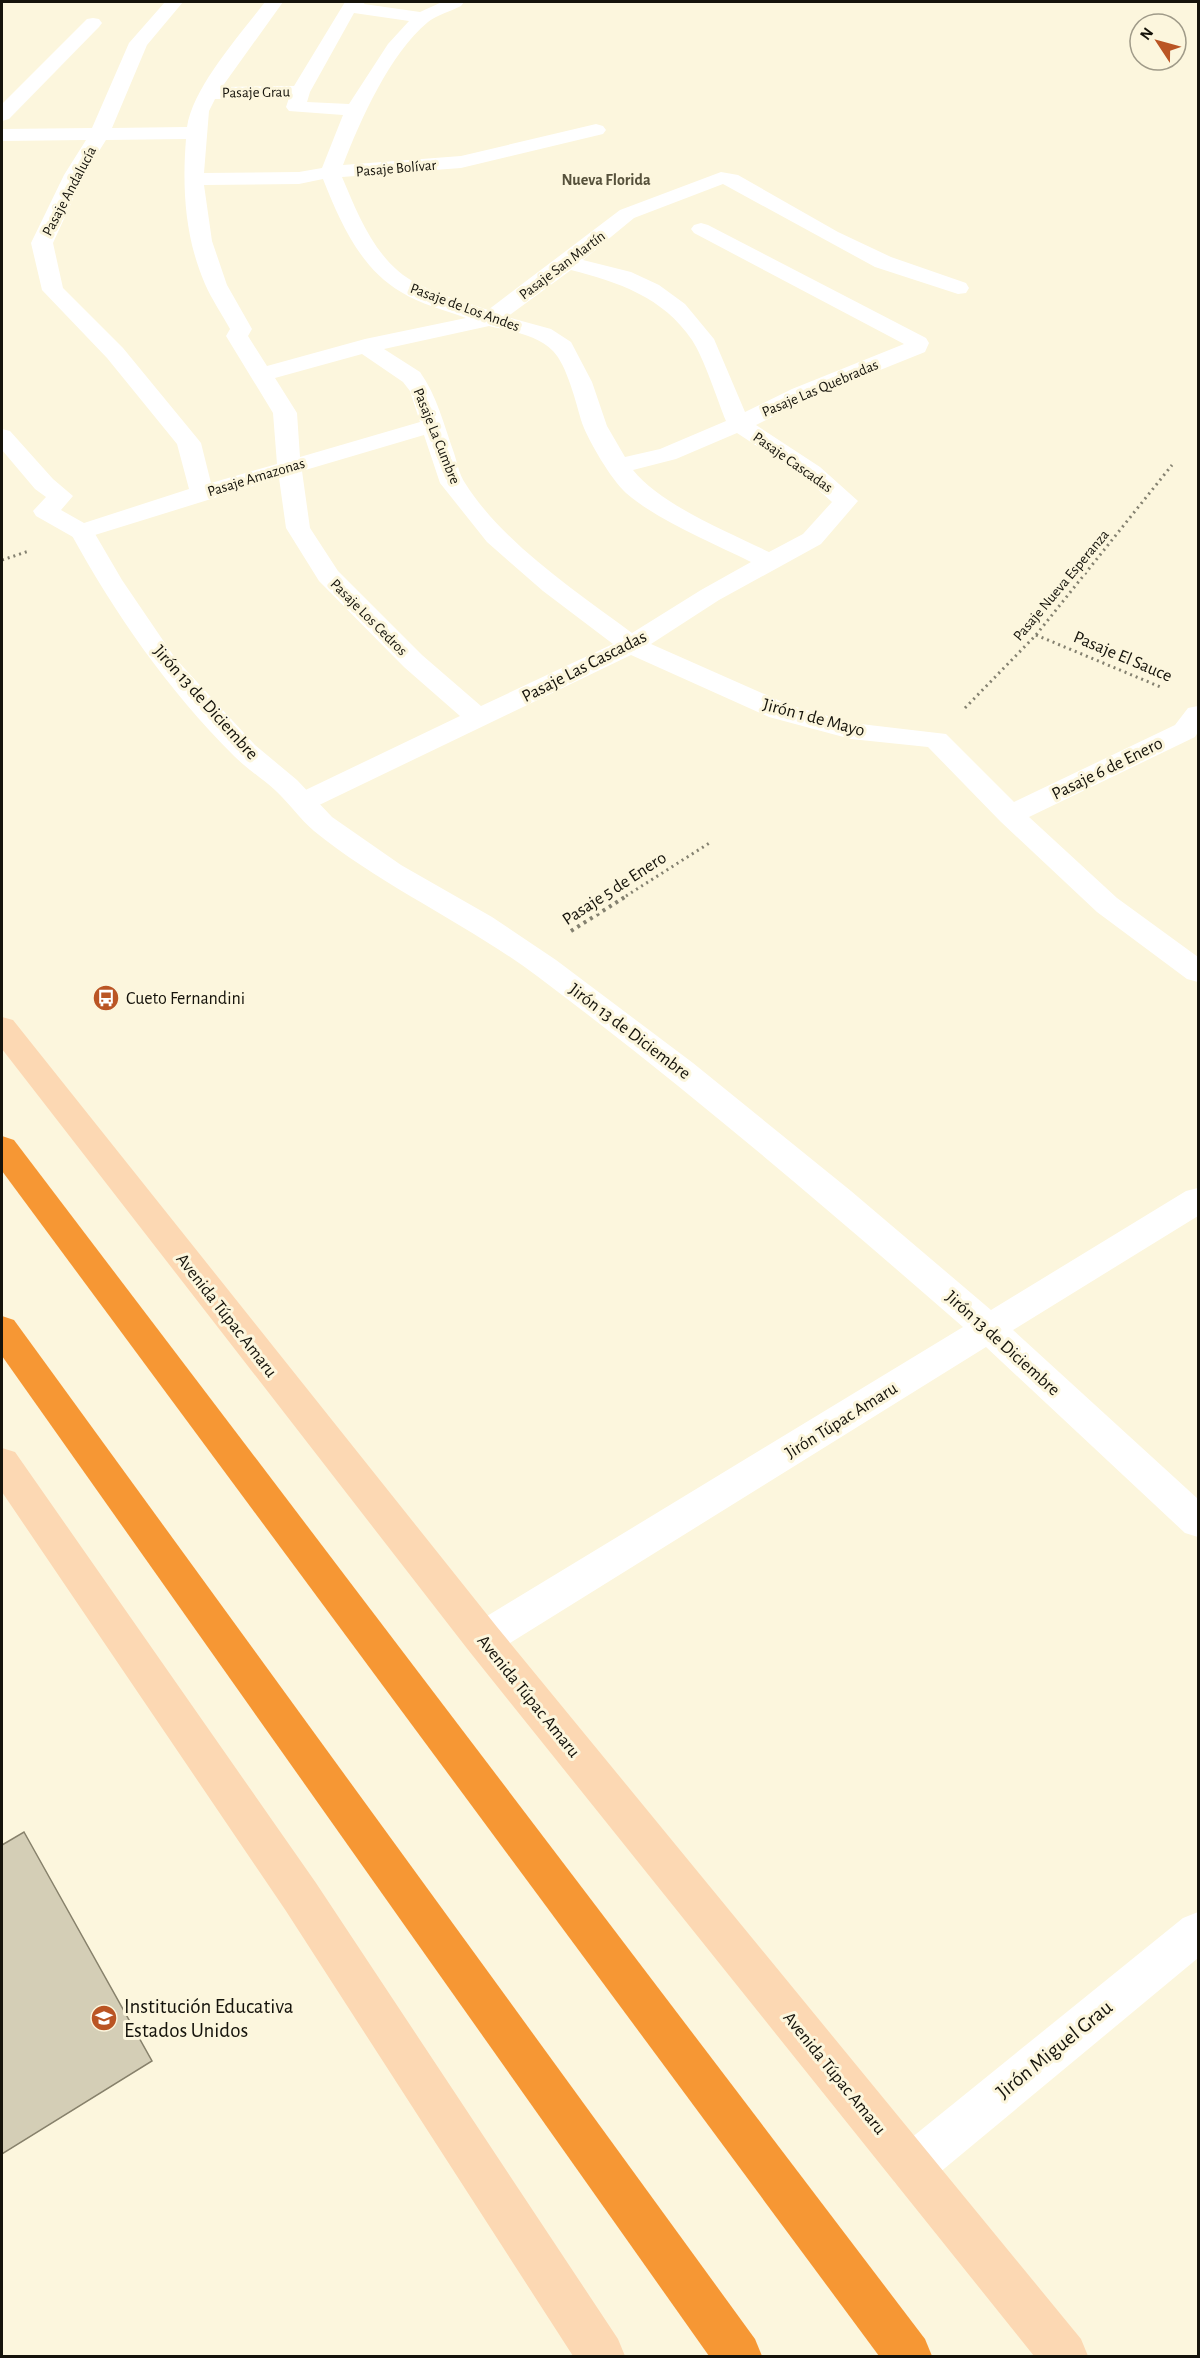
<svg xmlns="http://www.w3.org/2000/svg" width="1200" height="2358" font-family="'Alegreya Sans',sans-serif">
  <rect width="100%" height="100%" fill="#fcf6dd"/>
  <!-- building -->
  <path fill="#d4ceb6" stroke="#87816b" stroke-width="1.5" d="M 24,1832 L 152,2061 L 2,2154 L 2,1845 Z"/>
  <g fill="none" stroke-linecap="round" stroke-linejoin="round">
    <!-- path-far1 -->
    <g stroke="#848170" stroke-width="3" stroke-dasharray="2 4" stroke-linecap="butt">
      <path d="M 2,560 L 29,551"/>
      <path d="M 1036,635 L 1163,688"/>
      <path d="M 965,708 L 1036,635 L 1172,465"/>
      <path d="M 626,896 L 711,842"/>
    </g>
    <!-- path -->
    <path stroke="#848170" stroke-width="4" stroke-dasharray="3 4.5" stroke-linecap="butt" d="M 571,931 L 628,895"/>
    <!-- service -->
    <g fill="#fff" fill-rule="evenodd">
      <path d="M 165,2 L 183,2 L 147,45 L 112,128 L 187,127 C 193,87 240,35 265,2 L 283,2 L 222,87 L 294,86 L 345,2 L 365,2 L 364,4 L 420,12 L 442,2 L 464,2 L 461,6 C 451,11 437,15 428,22 C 390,53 360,121 343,165 L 461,156 L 596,124 L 603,126 L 606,130 L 603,134 L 461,168 L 342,177 C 359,217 377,264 418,284 C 440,295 465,302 488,310 L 620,210 L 721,172 L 738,175 L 838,232 L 891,257 L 966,283 L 969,288 L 966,293 L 958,294 L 875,267 L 723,184 L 634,218 L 583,260 L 631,272 L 659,285 L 685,304 L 714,339 L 745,412 L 792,389 L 904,344 L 694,233 L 691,229 L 694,225 L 701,223 L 708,225 L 926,338 L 929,343 L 925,352 L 808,399 L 756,425 L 820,467 L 858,501 L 821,544 L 719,600 L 651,644 L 789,705 L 852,723 L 946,734 L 1014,802 L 1175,725 L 1188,708 L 1198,706 L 1198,732 L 1195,737 L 1029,817 L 1117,898 L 1198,957 L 1198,982 L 1187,979 L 1097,912 L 1000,821 L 928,747 L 851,739 L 769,717 L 631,655 L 313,808 L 303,811 L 293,808 L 289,802 L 293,796 L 460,716 L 404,667 L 319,581 L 286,528 L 279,478 L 82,539 L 73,537 L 36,516 L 33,511 L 46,497 L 35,489 L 2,450 L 2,429 L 10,431 L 53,479 L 73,496 L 61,510 L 84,523 L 189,489 L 177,444 L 107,358 L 42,290 L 31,243 L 64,175 L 86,140 L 2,141 L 2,129 L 92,128 L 129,43 ZM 354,13 L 409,21 L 388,44 L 349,104 L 307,102 L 310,92 ZM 289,98 L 286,107 L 289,111 L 343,115 L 322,168 L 299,172 L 204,173 L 209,111 L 215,99 ZM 186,139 C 182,188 185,238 205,284 C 212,300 222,314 230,329 L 226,336 L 273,413 L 277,464 L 211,483 L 201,443 L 197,438 L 123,348 L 63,288 L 53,243 L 84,175 L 106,140 ZM 323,179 C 340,222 360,268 401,292 C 420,304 445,310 466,318 L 365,339 L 267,366 L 248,336 L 252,329 L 227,285 L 212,241 L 204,185 L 299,184 ZM 571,270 C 618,282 663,297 692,340 C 704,358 717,399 726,421 L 660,449 L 625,457 L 607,426 L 592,382 L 571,342 L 551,329 L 507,317 ZM 489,326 C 510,331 538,335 553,351 C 567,365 576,403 582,423 C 589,442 611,479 626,493 C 660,522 711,542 751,562 L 701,590 L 632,633 C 575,591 503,543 465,483 C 459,474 457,462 454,453 C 444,425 437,396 420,372 L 384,349 ZM 362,354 L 403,382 L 410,391 L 420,422 L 300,457 L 297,413 L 275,378 ZM 737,433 L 804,477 L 832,502 L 803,534 L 769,552 C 728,532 661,505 633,470 L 676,459 ZM 424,435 L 440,483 L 487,542 L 543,591 L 613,644 L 481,706 L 422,655 L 338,571 L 310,528 L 302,471 Z"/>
      <path d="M 93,18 L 99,19 L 102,23 L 99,27 L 9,119 L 2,121 L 2,104 L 87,19 Z"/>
    </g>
    <!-- minor -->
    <g fill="#fff" fill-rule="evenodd">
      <path d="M 82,525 L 91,527 L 122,580 L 175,658 L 255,745 L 297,780 L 332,817 L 401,865 L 492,917 L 556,960 L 693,1063 L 851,1191 L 991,1310 L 1186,1191 L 1198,1188 L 1198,1216 L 1013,1330 L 1198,1499 L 1198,1537 L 1185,1533 L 986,1347 L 497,1651 L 483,1656 L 469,1651 L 464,1639 L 469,1627 L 963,1327 C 824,1206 685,1087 537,976 C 466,923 383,887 314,831 C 300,819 289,803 276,791 C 263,779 247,769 234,756 C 167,689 115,614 70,532 L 73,527 Z"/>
      <path d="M 1198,1912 L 1198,1958 L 927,2183 L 911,2190 L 895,2183 L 888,2167 L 895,2151 L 1183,1918 Z"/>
    </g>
    <!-- secondary -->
    <g fill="#fcd8b3" fill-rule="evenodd">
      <path d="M 2,1017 L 13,1020 L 497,1627 L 1081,2339 L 1088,2356 L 1034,2356 L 469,1651 L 2,1049 Z"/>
      <path d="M 2,1448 L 15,1452 L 316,1883 L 618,2339 L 625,2356 L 573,2356 L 286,1911 L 2,1492 Z"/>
    </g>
    <!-- trunk -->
    <g fill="#f69734" fill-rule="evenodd">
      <path d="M 2,1136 L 14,1140 L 925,2339 L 932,2356 L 879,2356 L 2,1171 Z"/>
      <path d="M 2,1316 L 14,1320 L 755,2339 L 762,2356 L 709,2356 L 2,1356 Z"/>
    </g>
  </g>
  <!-- icons -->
  <defs>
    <symbol id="bus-disc" viewBox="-11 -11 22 22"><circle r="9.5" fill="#ba5524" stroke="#fcf6dd"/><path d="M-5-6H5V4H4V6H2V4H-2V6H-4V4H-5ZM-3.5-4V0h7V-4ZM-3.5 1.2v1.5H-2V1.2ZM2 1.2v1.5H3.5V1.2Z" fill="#fff"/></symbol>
    <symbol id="school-disc" viewBox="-11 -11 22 22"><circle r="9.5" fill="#ba5524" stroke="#fcf6dd"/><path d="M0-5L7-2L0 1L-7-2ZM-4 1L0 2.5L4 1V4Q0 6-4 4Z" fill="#fff"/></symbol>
  </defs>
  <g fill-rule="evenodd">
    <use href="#bus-disc" x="91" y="983" width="30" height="30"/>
    <use href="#school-disc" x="89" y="2003" width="30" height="30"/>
  </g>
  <g text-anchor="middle" stroke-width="6" stroke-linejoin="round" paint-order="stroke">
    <!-- far-street labels -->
    <g font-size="15" fill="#15130b" stroke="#fcf6dd">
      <text transform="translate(256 92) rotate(-1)" y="5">Pasaje Grau</text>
      <text transform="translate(396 168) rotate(-5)" y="5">Pasaje Bolívar</text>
      <text transform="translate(69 191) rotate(-62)" y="5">Pasaje Andalucía</text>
      <text transform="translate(562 265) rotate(-37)" y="5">Pasaje San Martín</text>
      <text transform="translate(465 307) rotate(20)" y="5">Pasaje de Los Andes</text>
      <text transform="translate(820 388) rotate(-23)" y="5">Pasaje Las Quebradas</text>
      <text transform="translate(437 436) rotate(68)" y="5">Pasaje La Cumbre</text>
      <text transform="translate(793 462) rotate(35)" y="5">Pasaje Cascadas</text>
      <text transform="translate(256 477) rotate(-17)" y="5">Pasaje Amazonas</text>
      <text transform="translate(1061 585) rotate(-50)" y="5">Pasaje Nueva Esperanza</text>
      <text transform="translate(369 617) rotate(45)" y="5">Pasaje Los Cedros</text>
    </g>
    <!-- far-neighbourhood labels -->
    <g font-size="16" font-weight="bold" fill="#56513b" stroke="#fcf6dd">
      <text x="606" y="185">Nueva Florida</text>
    </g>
    <!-- street labels -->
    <g font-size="18" fill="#15130b" stroke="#fcf6dd">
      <text transform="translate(1123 656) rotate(23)" y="6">Pasaje El Sauce</text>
      <text transform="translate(584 666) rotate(-27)" y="6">Pasaje Las Cascadas</text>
      <text transform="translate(206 702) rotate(48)" y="6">Jirón 13 de Diciembre</text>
      <text transform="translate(814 717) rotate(15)" y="6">Jirón 1 de Mayo</text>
      <text transform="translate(1107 768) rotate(-26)" y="6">Pasaje 6 de Enero</text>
      <text transform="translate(614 888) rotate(-33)" y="6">Pasaje 5 de Enero</text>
      <text transform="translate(630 1031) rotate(37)" y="6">Jirón 13 de Diciembre</text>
      <text transform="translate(227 1315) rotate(52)" y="6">Avenida Túpac Amaru</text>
      <text transform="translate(1003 1343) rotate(42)" y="6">Jirón 13 de Diciembre</text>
      <text transform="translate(841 1420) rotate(-32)" y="6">Jirón Túpac Amaru</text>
      <text transform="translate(529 1696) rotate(51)" y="6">Avenida Túpac Amaru</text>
      <text transform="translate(835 2073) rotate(51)" y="6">Avenida Túpac Amaru</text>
    </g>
    <!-- poi labels -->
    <g font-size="18" fill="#15130b" stroke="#fcf6dd" text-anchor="start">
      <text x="126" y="1004">Cueto Fernandini</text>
    </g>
    <!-- near-poi labels -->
    <g font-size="21" fill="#15130b" stroke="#fcf6dd" text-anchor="start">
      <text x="124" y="2013">Institución Educativa<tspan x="124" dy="24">Estados Unidos</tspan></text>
    </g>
    <!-- near-street labels -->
    <g font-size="21" fill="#15130b" stroke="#fcf6dd">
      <text transform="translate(1054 2049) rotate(-39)" y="7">Jirón Miguel Grau</text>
    </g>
  </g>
  <!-- border -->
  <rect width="1200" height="2358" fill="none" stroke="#15130b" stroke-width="6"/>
  <!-- north arrow -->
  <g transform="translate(1158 42) rotate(306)"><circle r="28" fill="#fcf6dd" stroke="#a09b89" stroke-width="1.5"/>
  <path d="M0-4.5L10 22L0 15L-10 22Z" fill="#ba5524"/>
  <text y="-9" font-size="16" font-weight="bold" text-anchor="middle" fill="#15130b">N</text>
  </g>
</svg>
